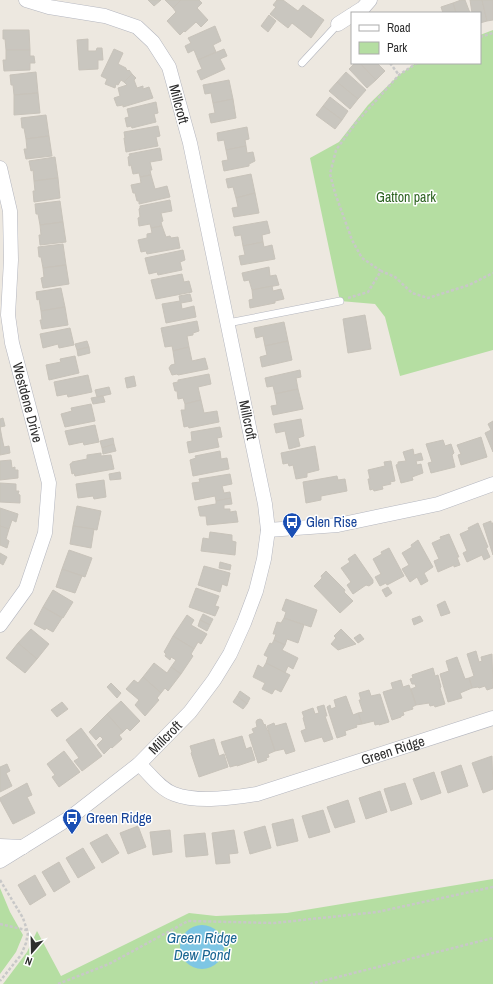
<svg xmlns="http://www.w3.org/2000/svg" width="493" height="984" font-family="'Archivo Narrow',sans-serif">
  <rect width="100%" height="100%" fill="#ede8e0"/>
  <!-- green -->
  <g fill="#b5dea2">
    <path d="M 493,30 L 493,350 L 400,376 L 385,317 L 375,304 L 340,301 L 310,158 L 339,142 L 368,105 L 399,75 L 416,63 L 480,63 L 480,35 Z"/>
    <path d="M 493,879 L 493,984 L 3,984 L 27,952 L 37,931 L 61,976 L 189,913 L 216,916 L 287,913 Z"/>
    <path d="M 0,888 L 10,912 L 23,935 L 16,952 L 0,974 Z"/>
  </g>
  <!-- water -->
  <circle fill="#7ec6e4" cx="202" cy="947" r="22"/>
  <!-- building -->
  <g fill="#c9c6bf" stroke="#c8c3ba">
    <path d="M 148,0 L 161,0 L 154,6 Z"/>
    <path d="M 165,0 L 181,0 L 173,8 Z"/>
    <path d="M 181,0 L 199,0 L 202,3 L 197,8 L 208,20 L 201,27 L 196,22 L 185,32 L 184,31 L 180,35 L 167,21 L 176,12 L 173,8 Z"/>
    <path d="M 277,0 L 283,0 L 298,11 L 303,5 L 324,20 L 311,38 L 292,23 L 288,28 L 270,14 L 276,7 L 273,5 Z"/>
    <path d="M 461,0 L 465,0 L 470,13 L 456,13 L 453,3 Z"/>
    <path d="M 470,0 L 482,0 L 487,21 L 480,23 L 480,13 L 472,13 Z"/>
    <path d="M 482,0 L 493,0 L 493,20 L 487,21 Z"/>
    <path d="M 453,3 L 456,13 L 443,13 L 441,7 Z"/>
    <path d="M 269,15 L 276,21 L 268,32 L 261,26 Z"/>
    <path d="M 215,26 L 221,41 L 213,45 L 216,52 L 198,60 L 194,50 L 188,53 L 185,46 L 191,43 L 188,38 Z"/>
    <path d="M 3,30 L 29,30 L 30,50 L 6,50 L 5,39 L 3,39 Z"/>
    <path d="M 88,39 L 88,51 L 96,51 L 97,48 L 102,48 L 103,60 L 98,60 L 98,69 L 79,70 L 77,40 Z"/>
    <path d="M 114,49 L 123,53 L 118,64 L 126,68 L 126,69 L 128,71 L 129,70 L 132,74 L 124,82 L 121,80 L 118,85 L 116,84 L 115,88 L 105,84 L 107,79 L 101,76 Z"/>
    <path d="M 224,49 L 227,56 L 220,59 L 225,69 L 201,80 L 197,71 L 202,69 L 198,60 Z"/>
    <path d="M 6,50 L 30,50 L 30,56 L 34,56 L 35,63 L 30,63 L 30,70 L 4,71 L 3,60 L 6,60 Z"/>
    <path d="M 355,63 L 360,63 L 376,80 L 367,88 L 349,69 Z"/>
    <path d="M 360,63 L 377,63 L 385,71 L 376,80 Z"/>
    <path d="M 36,72 L 38,93 L 14,95 L 13,85 L 11,85 L 10,75 Z"/>
    <path d="M 346,72 L 366,90 L 358,99 L 337,82 Z"/>
    <path d="M 132,74 L 136,78 L 134,80 L 137,88 L 143,86 L 143,89 L 149,87 L 153,98 L 123,107 L 123,105 L 117,106 L 114,98 L 120,96 L 118,88 L 127,85 L 124,82 Z"/>
    <path d="M 229,80 L 233,99 L 213,103 L 211,93 L 205,94 L 203,85 Z"/>
    <path d="M 337,82 L 358,99 L 350,109 L 329,91 Z"/>
    <path d="M 38,93 L 40,113 L 14,115 L 14,95 Z"/>
    <path d="M 330,97 L 348,111 L 342,120 L 323,106 Z"/>
    <path d="M 233,99 L 236,118 L 211,123 L 209,114 L 215,113 L 213,103 Z"/>
    <path d="M 156,102 L 158,113 L 154,114 L 156,122 L 132,128 L 131,126 L 127,127 L 125,118 L 129,117 L 127,109 Z"/>
    <path d="M 323,106 L 342,120 L 335,129 L 316,115 Z"/>
    <path d="M 46,115 L 49,136 L 26,139 L 24,128 L 22,128 L 21,118 Z"/>
    <path d="M 158,126 L 160,136 L 156,137 L 158,146 L 126,152 L 124,138 L 125,138 L 124,132 Z"/>
    <path d="M 247,127 L 249,139 L 245,140 L 246,146 L 226,150 L 224,140 L 218,141 L 217,133 Z"/>
    <path d="M 49,136 L 52,156 L 26,159 L 24,149 L 27,149 L 26,139 Z"/>
    <path d="M 246,146 L 247,153 L 253,152 L 255,161 L 249,164 L 249,166 L 224,171 L 222,161 L 228,160 L 226,150 Z"/>
    <path d="M 160,148 L 162,160 L 150,162 L 152,170 L 150,170 L 151,175 L 140,177 L 139,173 L 133,174 L 131,165 L 129,166 L 128,157 L 130,156 L 129,154 Z"/>
    <path d="M 55,157 L 58,178 L 34,181 L 33,170 L 31,171 L 29,161 Z"/>
    <path d="M 251,174 L 255,193 L 236,198 L 233,187 L 228,188 L 226,179 Z"/>
    <path d="M 151,175 L 155,189 L 167,186 L 170,197 L 139,204 L 139,201 L 137,201 L 135,193 L 133,193 L 131,185 L 141,183 L 140,177 Z"/>
    <path d="M 58,178 L 60,198 L 34,202 L 33,191 L 35,191 L 34,181 Z"/>
    <path d="M 255,193 L 259,213 L 234,217 L 232,208 L 238,207 L 236,198 Z"/>
    <path d="M 170,200 L 172,211 L 161,213 L 163,221 L 161,222 L 162,226 L 151,228 L 150,224 L 139,226 L 138,218 L 140,217 L 139,209 L 140,208 L 140,206 Z"/>
    <path d="M 60,201 L 63,222 L 40,225 L 38,214 L 36,214 L 35,204 Z"/>
    <path d="M 267,221 L 270,233 L 262,235 L 263,242 L 243,246 L 241,235 L 235,236 L 233,227 Z"/>
    <path d="M 63,222 L 66,242 L 40,245 L 39,235 L 41,235 L 40,225 Z"/>
    <path d="M 162,226 L 166,237 L 170,236 L 171,238 L 178,237 L 180,248 L 147,254 L 146,251 L 141,252 L 138,240 L 147,238 L 147,234 L 152,233 L 151,228 Z"/>
    <path d="M 263,242 L 264,247 L 272,245 L 275,259 L 241,265 L 239,256 L 245,255 L 243,246 Z"/>
    <path d="M 63,244 L 66,265 L 43,268 L 41,257 L 39,257 L 38,247 Z"/>
    <path d="M 183,250 L 185,260 L 180,262 L 182,270 L 158,275 L 157,272 L 149,274 L 145,258 Z"/>
    <path d="M 66,265 L 69,284 L 43,288 L 41,278 L 44,277 L 43,268 Z"/>
    <path d="M 269,267 L 270,276 L 276,275 L 279,285 L 252,290 L 249,280 L 244,281 L 242,273 Z"/>
    <path d="M 182,274 L 184,282 L 189,281 L 192,292 L 156,299 L 151,280 Z"/>
    <path d="M 272,286 L 273,291 L 281,289 L 284,299 L 275,301 L 275,303 L 250,308 L 249,300 L 253,299 L 252,290 Z"/>
    <path d="M 61,288 L 65,307 L 41,311 L 39,299 L 37,300 L 36,292 Z"/>
    <path d="M 190,294 L 192,301 L 181,303 L 182,309 L 194,306 L 196,317 L 166,323 L 162,304 L 180,301 L 179,296 Z"/>
    <path d="M 65,307 L 68,325 L 42,329 L 40,320 L 42,320 L 41,311 Z"/>
    <path d="M 365,315 L 371,349 L 348,353 L 343,319 Z"/>
    <path d="M 197,321 L 199,331 L 193,333 L 193,335 L 187,336 L 189,347 L 173,351 L 172,346 L 165,347 L 161,328 Z"/>
    <path d="M 284,322 L 288,341 L 265,346 L 263,336 L 256,338 L 254,328 Z"/>
    <path d="M 70,328 L 74,345 L 59,348 L 58,344 L 43,348 L 40,334 Z"/>
    <path d="M 87,341 L 89,347 L 77,350 L 75,344 Z"/>
    <path d="M 288,341 L 292,360 L 262,367 L 260,357 L 267,355 L 265,346 Z"/>
    <path d="M 89,347 L 90,353 L 78,356 L 77,350 Z"/>
    <path d="M 189,347 L 192,361 L 205,358 L 208,369 L 178,375 L 177,374 L 172,375 L 169,368 L 171,365 L 175,364 L 173,351 Z"/>
    <path d="M 75,356 L 79,373 L 49,380 L 46,365 L 61,362 L 60,359 Z"/>
    <path d="M 300,370 L 301,377 L 296,378 L 298,389 L 275,394 L 273,386 L 267,387 L 265,378 Z"/>
    <path d="M 209,374 L 211,384 L 198,387 L 201,400 L 185,404 L 183,398 L 178,399 L 177,391 L 175,391 L 173,383 L 178,382 L 178,380 Z"/>
    <path d="M 88,375 L 92,392 L 68,397 L 67,394 L 57,396 L 54,382 Z"/>
    <path d="M 134,376 L 136,386 L 127,388 L 125,378 Z"/>
    <path d="M 109,387 L 111,394 L 97,397 L 95,390 Z"/>
    <path d="M 298,389 L 303,409 L 273,415 L 271,406 L 277,405 L 275,394 Z"/>
    <path d="M 103,396 L 105,402 L 93,404 L 91,398 Z"/>
    <path d="M 201,400 L 204,413 L 217,411 L 219,422 L 189,428 L 188,426 L 184,427 L 181,410 L 185,410 L 185,404 Z"/>
    <path d="M 91,404 L 95,421 L 65,427 L 61,414 L 72,411 L 71,408 Z"/>
    <path d="M 3,418 L 5,426 L 0,427 L 2,438 L 0,438 L 0,419 Z"/>
    <path d="M 301,419 L 304,436 L 298,438 L 300,446 L 289,449 L 285,431 L 276,433 L 274,424 Z"/>
    <path d="M 493,421 L 493,452 L 485,433 L 491,430 L 488,424 Z"/>
    <path d="M 95,425 L 99,442 L 84,445 L 83,442 L 69,445 L 65,431 Z"/>
    <path d="M 220,427 L 222,437 L 217,438 L 219,447 L 189,453 L 187,442 L 192,441 L 191,432 Z"/>
    <path d="M 481,437 L 487,457 L 461,465 L 458,455 L 461,454 L 457,445 Z"/>
    <path d="M 0,438 L 2,438 L 4,447 L 9,446 L 10,453 L 0,455 Z"/>
    <path d="M 113,438 L 114,444 L 102,448 L 100,441 Z"/>
    <path d="M 443,440 L 445,446 L 451,444 L 454,453 L 452,455 L 455,467 L 431,473 L 428,463 L 432,462 L 426,444 Z"/>
    <path d="M 114,444 L 116,451 L 103,454 L 102,448 Z"/>
    <path d="M 315,446 L 319,470 L 307,473 L 307,477 L 296,479 L 293,465 L 289,466 L 288,463 L 283,464 L 281,453 Z"/>
    <path d="M 413,449 L 414,455 L 421,453 L 423,460 L 416,461 L 417,465 L 421,464 L 423,473 L 412,477 L 413,480 L 401,483 L 396,465 L 398,464 L 398,462 L 406,461 L 403,452 Z"/>
    <path d="M 220,451 L 221,459 L 227,458 L 229,469 L 193,476 L 190,460 L 196,458 L 195,456 Z"/>
    <path d="M 101,453 L 101,456 L 111,455 L 114,469 L 75,476 L 74,473 L 72,474 L 70,464 L 72,463 L 72,462 L 87,459 L 87,455 Z"/>
    <path d="M 11,460 L 12,468 L 15,467 L 15,470 L 18,470 L 18,478 L 0,480 L 0,461 Z"/>
    <path d="M 391,461 L 395,481 L 390,482 L 391,484 L 382,486 L 383,489 L 374,491 L 373,489 L 370,490 L 368,479 L 370,479 L 368,470 L 385,466 L 384,462 Z"/>
    <path d="M 120,472 L 121,479 L 110,480 L 109,474 Z"/>
    <path d="M 230,474 L 232,484 L 222,486 L 224,493 L 230,492 L 231,498 L 216,501 L 215,496 L 195,500 L 192,483 L 200,482 L 199,479 Z"/>
    <path d="M 337,476 L 338,480 L 345,479 L 347,491 L 321,496 L 321,500 L 306,503 L 303,482 Z"/>
    <path d="M 104,480 L 106,497 L 94,499 L 93,496 L 78,498 L 76,484 Z"/>
    <path d="M 0,483 L 16,484 L 16,491 L 19,491 L 18,494 L 20,495 L 20,503 L 0,502 Z"/>
    <path d="M 231,498 L 232,504 L 224,505 L 224,509 L 230,509 L 230,512 L 236,511 L 238,522 L 207,525 L 206,516 L 200,516 L 198,507 L 216,504 L 216,501 Z"/>
    <path d="M 77,506 L 101,511 L 97,530 L 73,526 Z"/>
    <path d="M 0,508 L 18,514 L 16,522 L 12,520 L 9,529 L 0,526 Z"/>
    <path d="M 491,521 L 491,523 L 493,523 L 493,555 L 483,524 Z"/>
    <path d="M 478,523 L 488,547 L 486,548 L 490,557 L 484,560 L 482,555 L 467,562 L 463,553 L 467,551 L 460,534 L 469,530 L 468,528 Z"/>
    <path d="M 0,526 L 9,529 L 6,539 L 9,541 L 7,548 L 0,545 Z"/>
    <path d="M 73,526 L 94,529 L 91,548 L 70,544 Z"/>
    <path d="M 210,532 L 232,535 L 232,541 L 236,542 L 235,555 L 201,551 L 203,538 L 209,539 Z"/>
    <path d="M 449,534 L 459,557 L 457,557 L 460,565 L 454,567 L 454,565 L 438,572 L 434,561 L 439,559 L 432,543 L 441,539 L 440,537 Z"/>
    <path d="M 418,540 L 433,567 L 424,573 L 428,581 L 421,585 L 417,577 L 410,582 L 402,569 L 409,565 L 402,553 L 412,547 L 411,545 Z"/>
    <path d="M 389,548 L 404,576 L 387,585 L 386,583 L 380,586 L 375,577 L 381,574 L 373,559 L 382,554 L 381,552 Z"/>
    <path d="M 69,550 L 92,558 L 85,577 L 62,569 Z"/>
    <path d="M 0,553 L 7,557 L 3,565 L 0,563 Z"/>
    <path d="M 355,554 L 373,580 L 373,583 L 369,586 L 366,585 L 353,594 L 347,585 L 351,582 L 341,568 L 350,562 L 348,559 Z"/>
    <path d="M 220,562 L 231,565 L 230,570 L 219,568 Z"/>
    <path d="M 204,566 L 230,573 L 227,586 L 222,584 L 220,592 L 198,585 Z"/>
    <path d="M 62,569 L 82,576 L 75,593 L 56,587 Z"/>
    <path d="M 326,571 L 345,590 L 344,592 L 353,601 L 340,613 L 314,586 L 322,578 L 321,576 Z"/>
    <path d="M 388,587 L 392,593 L 386,597 L 382,590 Z"/>
    <path d="M 196,588 L 219,596 L 215,606 L 219,607 L 215,616 L 189,607 Z"/>
    <path d="M 53,590 L 73,602 L 63,618 L 43,607 Z"/>
    <path d="M 286,599 L 317,610 L 311,627 L 284,618 L 286,612 L 282,610 Z"/>
    <path d="M 445,601 L 450,613 L 441,616 L 437,605 Z"/>
    <path d="M 43,607 L 62,618 L 53,632 L 46,628 L 45,630 L 34,624 Z"/>
    <path d="M 203,614 L 213,619 L 210,625 L 200,620 Z"/>
    <path d="M 187,615 L 194,620 L 191,625 L 207,634 L 201,644 L 198,642 L 194,649 L 173,636 Z"/>
    <path d="M 420,616 L 423,621 L 414,625 L 412,619 Z"/>
    <path d="M 284,618 L 304,625 L 298,643 L 287,639 L 285,645 L 274,640 L 276,634 L 273,634 L 277,622 L 281,623 Z"/>
    <path d="M 200,620 L 210,625 L 207,631 L 198,626 Z"/>
    <path d="M 31,629 L 49,644 L 37,659 L 18,643 Z"/>
    <path d="M 341,629 L 356,644 L 338,650 L 331,644 L 336,638 L 334,636 Z"/>
    <path d="M 360,634 L 364,639 L 358,643 L 354,638 Z"/>
    <path d="M 173,636 L 194,649 L 191,654 L 193,656 L 181,674 L 171,667 L 176,660 L 171,657 L 170,660 L 165,656 L 166,654 L 164,652 Z"/>
    <path d="M 274,640 L 285,645 L 282,650 L 298,658 L 293,669 L 288,666 L 285,673 L 266,663 L 268,657 L 264,655 L 270,643 L 272,644 Z"/>
    <path d="M 18,643 L 37,659 L 25,673 L 6,658 Z"/>
    <path d="M 476,651 L 479,662 L 482,661 L 481,657 L 492,654 L 493,688 L 487,690 L 485,686 L 479,688 L 478,687 L 472,688 L 469,678 L 474,676 L 467,654 Z"/>
    <path d="M 457,657 L 465,679 L 469,678 L 472,688 L 460,693 L 462,698 L 448,702 L 440,674 L 449,671 L 446,661 Z"/>
    <path d="M 154,663 L 167,673 L 171,667 L 181,674 L 168,691 L 165,688 L 161,693 L 143,677 Z"/>
    <path d="M 266,663 L 290,675 L 281,692 L 275,689 L 272,694 L 262,689 L 265,683 L 253,677 L 258,665 L 263,668 Z"/>
    <path d="M 433,668 L 435,676 L 438,675 L 441,687 L 440,688 L 445,704 L 435,707 L 434,705 L 430,706 L 429,703 L 416,705 L 411,689 L 416,687 L 415,684 L 412,684 L 410,679 L 413,678 L 412,675 Z"/>
    <path d="M 143,677 L 161,693 L 157,698 L 159,700 L 145,716 L 135,705 L 139,700 L 126,689 L 134,680 L 138,683 Z"/>
    <path d="M 401,680 L 403,687 L 409,685 L 416,705 L 412,707 L 413,709 L 403,712 L 404,715 L 401,716 L 401,717 L 392,720 L 383,692 L 393,689 L 391,683 Z"/>
    <path d="M 111,683 L 121,693 L 117,698 L 107,687 Z"/>
    <path d="M 369,690 L 371,696 L 380,694 L 389,722 L 379,725 L 379,724 L 375,725 L 374,721 L 362,724 L 358,713 L 363,712 L 359,700 L 361,700 L 359,693 Z"/>
    <path d="M 240,691 L 250,698 L 247,704 L 237,696 Z"/>
    <path d="M 237,696 L 247,704 L 243,709 L 233,702 Z"/>
    <path d="M 346,696 L 353,715 L 358,713 L 362,724 L 356,725 L 357,727 L 345,731 L 346,735 L 337,738 L 327,707 L 330,705 L 331,709 L 336,707 L 334,700 Z"/>
    <path d="M 121,701 L 140,721 L 130,731 L 127,728 L 123,732 L 107,714 Z"/>
    <path d="M 62,702 L 68,709 L 57,717 L 51,710 Z"/>
    <path d="M 324,705 L 327,716 L 325,716 L 333,739 L 324,742 L 322,737 L 305,742 L 301,731 L 306,729 L 303,718 L 304,717 L 302,712 L 313,708 L 315,714 L 319,713 L 317,707 Z"/>
    <path d="M 107,714 L 123,732 L 119,735 L 122,739 L 112,748 L 111,747 L 104,754 L 97,745 L 103,739 L 100,736 L 96,740 L 89,732 Z"/>
    <path d="M 260,719 L 262,720 L 264,725 L 265,724 L 267,730 L 268,730 L 275,751 L 268,754 L 269,757 L 266,758 L 267,760 L 258,763 L 249,735 L 254,733 L 252,729 L 257,727 L 256,722 L 257,720 Z"/>
    <path d="M 274,723 L 275,726 L 286,723 L 295,751 L 286,754 L 284,749 L 275,751 L 267,726 Z"/>
    <path d="M 81,728 L 102,756 L 82,771 L 74,761 L 79,758 L 66,740 Z"/>
    <path d="M 242,736 L 246,749 L 251,747 L 255,760 L 237,766 L 237,765 L 230,767 L 221,742 Z"/>
    <path d="M 214,739 L 219,756 L 224,754 L 228,767 L 199,777 L 191,753 L 192,752 L 190,746 Z"/>
    <path d="M 64,751 L 80,772 L 59,787 L 52,777 L 55,775 L 47,764 Z"/>
    <path d="M 492,756 L 493,789 L 483,793 L 472,763 Z"/>
    <path d="M 7,764 L 10,771 L 6,773 L 12,786 L 0,792 L 0,767 Z"/>
    <path d="M 461,765 L 468,786 L 448,793 L 441,772 Z"/>
    <path d="M 434,772 L 441,793 L 421,800 L 413,779 Z"/>
    <path d="M 27,783 L 32,795 L 27,797 L 35,813 L 13,824 L 0,800 L 0,798 Z"/>
    <path d="M 405,783 L 412,804 L 391,811 L 384,789 Z"/>
    <path d="M 380,791 L 387,812 L 366,819 L 359,798 Z"/>
    <path d="M 348,800 L 355,822 L 335,828 L 327,807 Z"/>
    <path d="M 323,810 L 330,832 L 309,838 L 302,816 Z"/>
    <path d="M 293,819 L 298,841 L 277,846 L 272,824 Z"/>
    <path d="M 138,826 L 146,847 L 128,854 L 120,833 Z"/>
    <path d="M 265,826 L 271,848 L 250,854 L 244,832 Z"/>
    <path d="M 170,830 L 172,852 L 153,855 L 150,832 Z"/>
    <path d="M 234,830 L 238,853 L 229,854 L 230,863 L 216,864 L 212,833 Z"/>
    <path d="M 205,833 L 208,855 L 186,857 L 184,835 Z"/>
    <path d="M 107,834 L 119,853 L 102,863 L 90,843 Z"/>
    <path d="M 83,848 L 95,868 L 78,878 L 66,858 Z"/>
    <path d="M 59,862 L 70,882 L 54,892 L 42,872 Z"/>
    <path d="M 35,875 L 46,895 L 30,905 L 18,885 Z"/>
  </g>
  <g fill="none" stroke-linecap="round" stroke-linejoin="round">
    <defs>
      <g id="lane">
        <path d="M 302,63 L 338,24"/>
        <path d="M 228,323 L 340,301"/>
      </g>
      <g id="street">
        <path d="M 355,13 L 363,8 L 370,0"/>
        <path d="M 338,24 L 352,15"/>
        <path id="s1" d="M 0,168 L 10,211 L 11,260 L 8,315 L 12,343 L 49,483 L 45,533 L 26,589 L 0,625"/>
        <path d="M 268,530 L 338,525 L 438,504 L 493,484"/>
        <path id="s2" d="M 139,764 C 150,774 160,789 174,794 C 197,803 233,798 257,794 L 493,718"/>
        <path d="M 0,846 L 23,847"/>
        <path id="s3" d="M 0,861 L 71,817 L 139,764 L 190,712 L 214,680 L 230,654 L 244,623 L 256,591 L 264,559 L 268,530 L 265,504 L 190,143 L 169,67 L 153,42 L 137,27 L 105,16 L 49,7 L 26,0"/>
      </g>
    </defs>
    <!-- lane casing -->
    <use href="#lane" stroke="#b4b6bf" stroke-width="8"/>
    <!-- street casing -->
    <use href="#street" stroke="#b4b6bf" stroke-width="15"/>
    <!-- path -->
    <g stroke="#c8c8c8" stroke-width="2.5" stroke-dasharray="3 2" stroke-linecap="butt">
      <path d="M 480,37 L 493,33"/>
      <path d="M 390,63 L 399,75"/>
      <path d="M 381,271 L 362,258 L 352,240 L 335,193 L 330,174 L 336,150 L 355,124 L 399,75 L 417,63"/>
      <path d="M 348,298 L 368,292 L 381,271 L 395,277 L 412,293 L 428,298 L 469,285 L 493,273"/>
      <path d="M 0,880 L 23,918 L 28,933 L 26,943 L 21,955 L 0,981"/>
      <path d="M 0,924 L 26,930"/>
      <path d="M 58,984 L 109,964 L 188,921 L 274,923 L 377,912 L 493,887"/>
      <path d="M 310,984 L 493,938"/>
    </g>
    <!-- lane -->
    <use href="#lane" stroke="#fff" stroke-width="7"/>
    <!-- street -->
    <use href="#street" stroke="#fff" stroke-width="14"/>
  </g>
  <!-- icons -->
  <defs>
    <symbol id="bus-pin" viewBox="-11 -11 22 30"><path d="M0 17L-7.5 6A9.5 9.5 0 1 1 7.5 6Z" fill="#1a4fb4" stroke="#fff"/><path d="M-5-6H5V4H4V6H2V4H-2V6H-4V4H-5ZM-3.5-4V0h7V-4ZM-3.5 1.2v1.5H-2V1.2ZM2 1.2v1.5H3.5V1.2Z" fill="#fff"/></symbol>
  </defs>
  <g fill-rule="evenodd">
    <use href="#bus-pin" x="281" y="511" width="22" height="30"/>
    <use href="#bus-pin" x="61" y="807" width="22" height="30"/>
  </g>
  <g text-anchor="middle" stroke-width="3" stroke-linejoin="round" paint-order="stroke">
    <!-- street labels -->
    <g font-size="14" fill="#2d2d2d" stroke="#fff">
      <text transform="translate(179 104) rotate(75)" y="5">Millcroft</text>
      <text dy="5" stroke="none"><textPath href="#s1" startOffset="238">Westdene Drive</textPath></text>
      <text transform="translate(248 420) rotate(78)" y="5">Millcroft</text>
      <text dy="5" stroke="none"><textPath href="#s3" startOffset="207">Millcroft</textPath></text>
      <text dy="5" stroke="none"><textPath href="#s2" startOffset="273">Green Ridge</textPath></text>
    </g>
    <!-- park labels -->
    <g font-size="14" fill="#2e6422" stroke="#fff">
      <text x="406" y="202">Gatton park</text>
    </g>
    <!-- transit labels -->
    <g font-size="14" fill="#164399" stroke="#fff" text-anchor="start">
      <text x="306" y="527">Glen Rise</text>
      <text x="86" y="823">Green Ridge</text>
    </g>
    <!-- water labels -->
    <g font-size="15" font-style="italic" fill="#1a6693" stroke="#fff">
      <text x="202" y="943">Green Ridge<tspan x="202" dy="17">Dew Pond</tspan></text>
    </g>
  </g>
  <!-- legend -->
  <rect x="351" y="12" width="130" height="52" fill="#ffffff" stroke="#ababab"/>
  <rect x="359" y="25" width="20" height="6" fill="#ffffff" stroke="#ababab"/>
  <text x="387" y="32" font-size="12" fill="#2d2d2d">Road</text>
  <rect x="359" y="42" width="20" height="12" fill="#b5dea2" stroke="#ababab"/>
  <text x="387" y="52" font-size="12" fill="#2d2d2d">Park</text>
  <!-- north arrow -->
  <g transform="translate(32 952) rotate(200)" stroke="#ffffff" stroke-width="3" paint-order="stroke">
  <path d="M0-3L7 15L0 10L-7 15Z" fill="#2d2d2d"/>
  <text y="-6" font-size="11" font-weight="bold" text-anchor="middle" fill="#2d2d2d">N</text>
  </g>
</svg>
